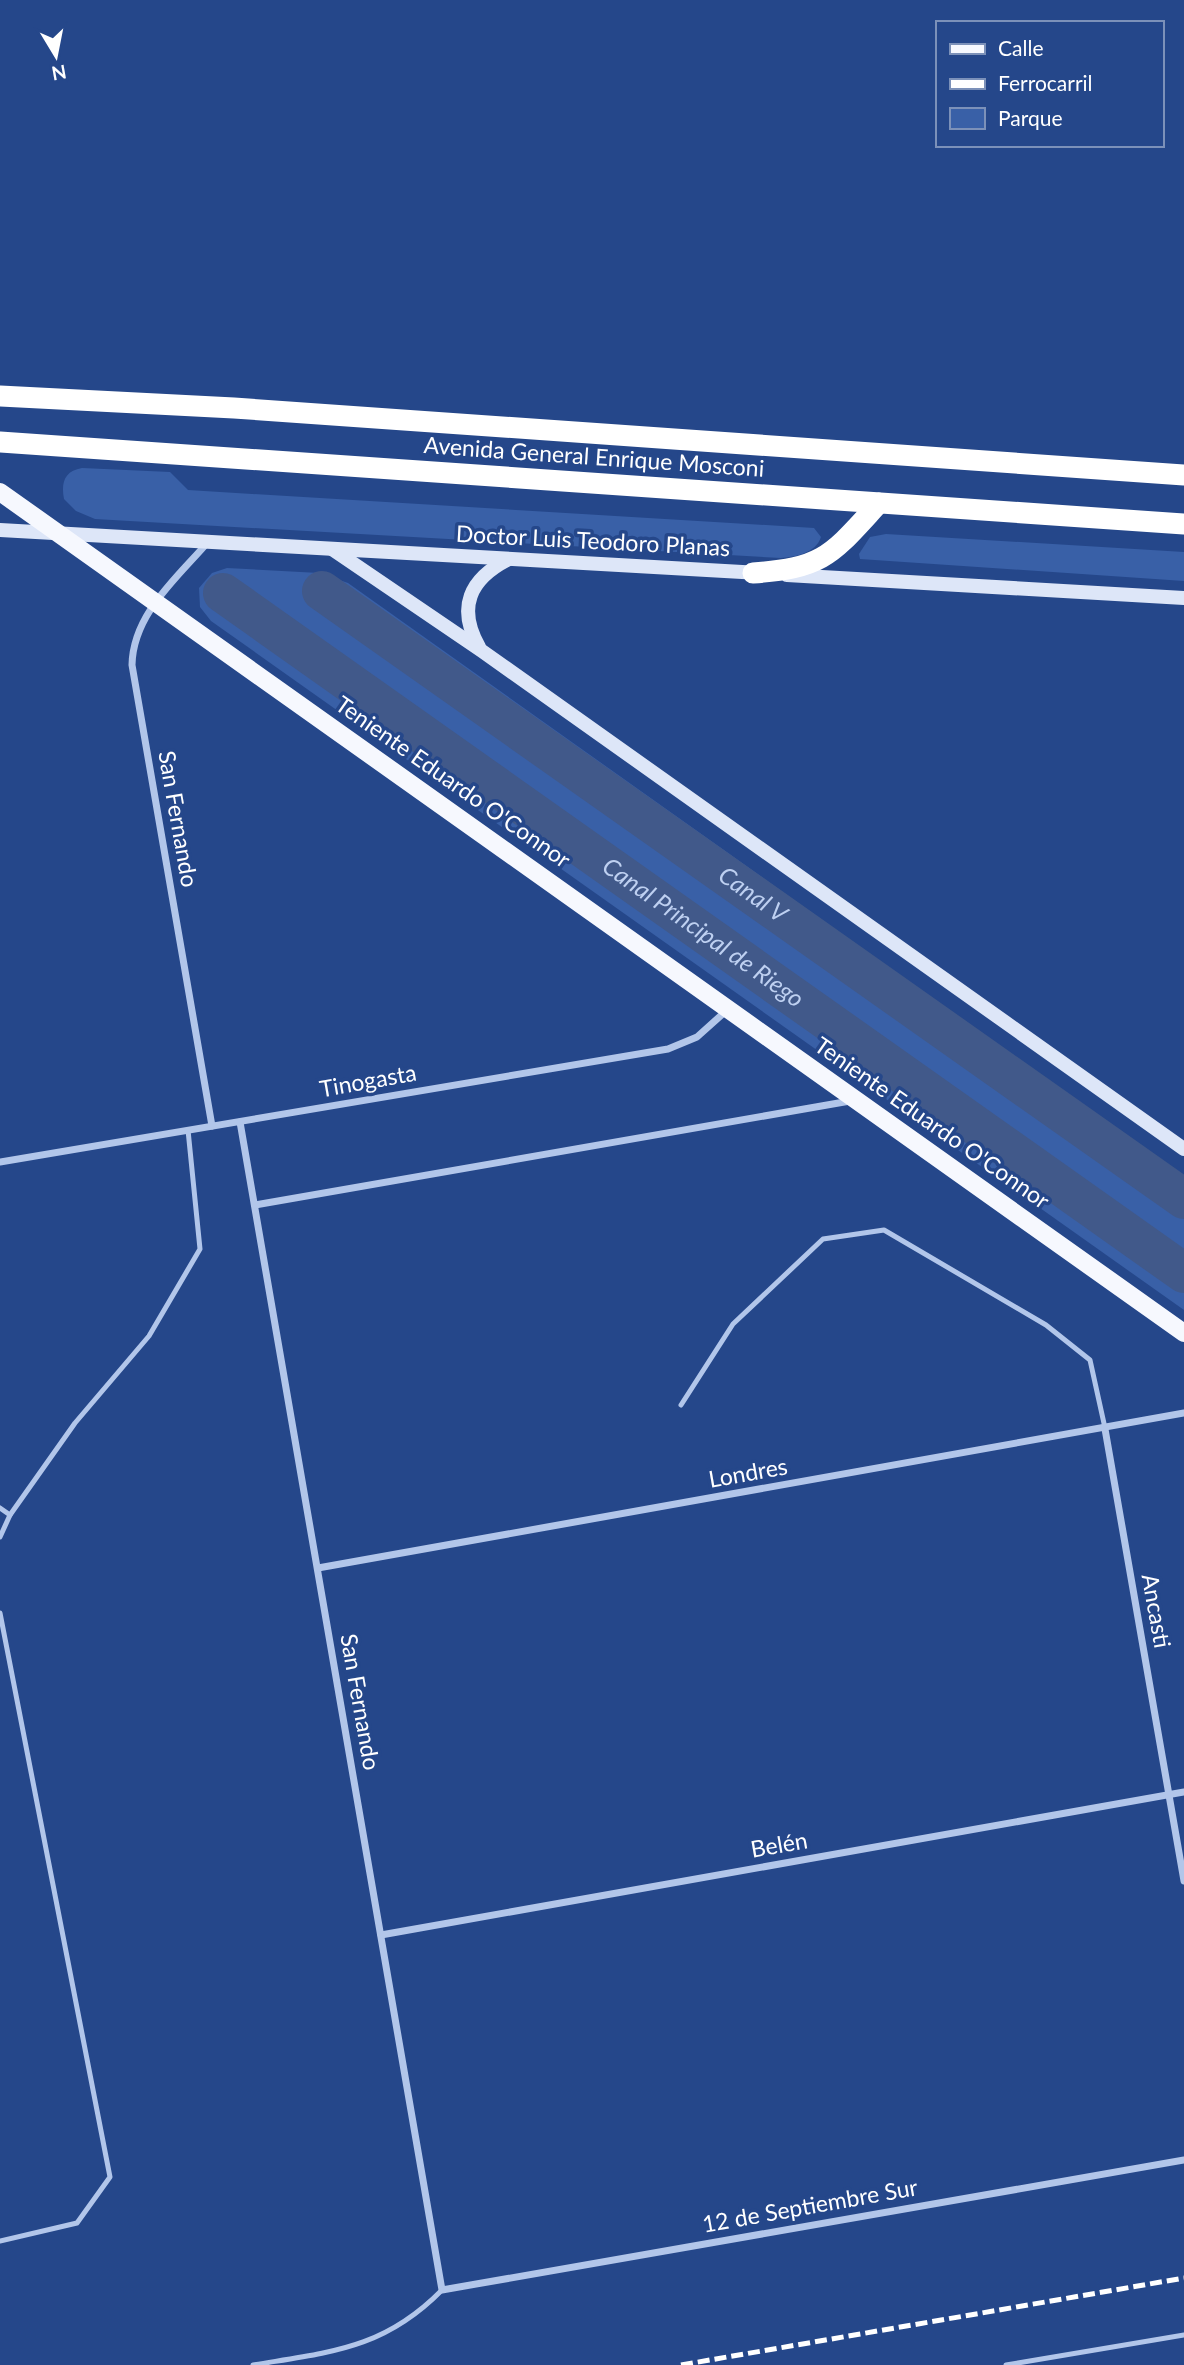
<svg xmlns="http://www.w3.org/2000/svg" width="1184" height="2365" font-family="Lato,sans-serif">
  <rect width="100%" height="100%" fill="#25478a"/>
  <!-- green -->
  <g fill="#3960a7">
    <path d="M 82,468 L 170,472 L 188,490 L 814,528 L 821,537 C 816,553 795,557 781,558 L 95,519 L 76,511 L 64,499 C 61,483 64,471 82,468 Z"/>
    <path d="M 886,534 L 1184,552 L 1184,581 L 860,559 L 859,554 L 870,537 Z"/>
    <path d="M 227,568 L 319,573 L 348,583 L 1184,1177 L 1184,1310 L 211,621 L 200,607 L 199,588 L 212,573 Z"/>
  </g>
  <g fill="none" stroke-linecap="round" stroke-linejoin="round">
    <!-- canal -->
    <g stroke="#41598a" stroke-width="40">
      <path id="s1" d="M 322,591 L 1184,1199"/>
      <path id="s2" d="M 223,593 L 1184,1273"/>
    </g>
    <!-- lane -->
    <g stroke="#b2c6ea" stroke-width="5">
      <path d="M 681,1405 L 733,1324 L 823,1239 L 884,1230 L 1046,1325 L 1090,1360 L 1105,1428"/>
      <path d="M 0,1508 L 10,1515"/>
      <path d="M 0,1537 L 10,1515 L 75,1423 L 149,1336 L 200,1249 L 188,1130"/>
      <path d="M 0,1613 L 110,2177 L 77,2223 L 0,2241"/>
      <path d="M 253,2365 C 331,2352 384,2349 442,2290"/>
      <path d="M 1006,2365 L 1184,2335"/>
    </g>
    <!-- street -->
    <g stroke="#b2c6ea" stroke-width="7">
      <path d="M 208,542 C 177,578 133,614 132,665 L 212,1126"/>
      <path d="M 240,1122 L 442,2290 L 1184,2160"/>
      <path d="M 0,1162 L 668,1049 L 697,1037 L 726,1011"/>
      <path d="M 255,1205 L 850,1101"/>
      <path d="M 1105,1429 L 1184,1881"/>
      <path d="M 318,1568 L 1184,1413"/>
      <path d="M 381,1935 L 1184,1792"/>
    </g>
    <!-- secondary -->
    <g stroke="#dde6f8" stroke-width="14">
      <path d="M 0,530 L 760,573"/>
      <path d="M 332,549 L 482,651 L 1184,1149"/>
      <path d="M 787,575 L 1184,598"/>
      <path d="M 479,647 C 457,608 469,579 509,559"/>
    </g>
    <!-- primary -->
    <path stroke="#f6f8fe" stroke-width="18" d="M 0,492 L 1184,1333"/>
    <!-- highway -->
    <g stroke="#fff" stroke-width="21">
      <path d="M 0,396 L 234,408 L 1184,475"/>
      <path d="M 0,442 L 1184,524"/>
      <path d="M 753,573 C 825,568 832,554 879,503"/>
    </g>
    <!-- rail -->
    <path stroke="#fff" stroke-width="5" stroke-dasharray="12 5" stroke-linecap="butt" d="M 681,2365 L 1184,2278"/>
  </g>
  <g text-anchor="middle" stroke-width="7" stroke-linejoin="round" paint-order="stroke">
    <!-- street labels -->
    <g font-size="23" fill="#fff" stroke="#25478a">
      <text transform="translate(594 457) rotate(4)" y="8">Avenida General Enrique Mosconi</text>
      <text transform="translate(593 541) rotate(3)" y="8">Doctor Luis Teodoro Planas</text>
      <text transform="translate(453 782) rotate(35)" y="8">Teniente Eduardo O'Connor</text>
      <text transform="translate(178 819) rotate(80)" y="8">San Fernando</text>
      <text transform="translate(368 1081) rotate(-10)" y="8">Tinogasta</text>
      <text transform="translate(932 1123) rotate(35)" y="8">Teniente Eduardo O'Connor</text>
      <text transform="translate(748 1473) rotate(-10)" y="8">Londres</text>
      <text transform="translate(1156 1611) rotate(80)" y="8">Ancasti</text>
      <text transform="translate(360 1702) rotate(80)" y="8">San Fernando</text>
      <text transform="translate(779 1845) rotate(-10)" y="8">Belén</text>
      <text transform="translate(810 2206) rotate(-10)" y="8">12 de Septiembre Sur</text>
    </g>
    <!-- water labels -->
    <g font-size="24" font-style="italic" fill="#bed0f1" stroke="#25478a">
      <text dy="8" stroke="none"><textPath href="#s1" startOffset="527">Canal V</textPath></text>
      <text dy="8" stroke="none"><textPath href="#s2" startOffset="588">Canal Principal de Riego</textPath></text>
    </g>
  </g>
  <!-- legend -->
  <rect x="936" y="21" width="228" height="126" fill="#25478a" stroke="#7c91b9" stroke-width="2"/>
  <rect x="950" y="44" width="35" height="10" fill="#f6f8fe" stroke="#7c91b9" stroke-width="2"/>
  <text x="998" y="56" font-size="21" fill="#ffffff">Calle</text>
  <rect x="950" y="79" width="35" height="10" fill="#ffffff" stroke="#7c91b9" stroke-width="2"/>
  <text x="998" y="91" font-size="21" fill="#ffffff">Ferrocarril</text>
  <rect x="950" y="108" width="35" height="21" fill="#3960a7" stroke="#7c91b9" stroke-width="2"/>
  <text x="998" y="126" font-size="21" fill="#ffffff">Parque</text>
  <!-- north arrow -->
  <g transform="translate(56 56) rotate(170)" stroke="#25478a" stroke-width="5" paint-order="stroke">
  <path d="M0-5L12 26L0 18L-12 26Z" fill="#ffffff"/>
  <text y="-10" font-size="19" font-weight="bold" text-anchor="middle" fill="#ffffff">N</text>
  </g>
</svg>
